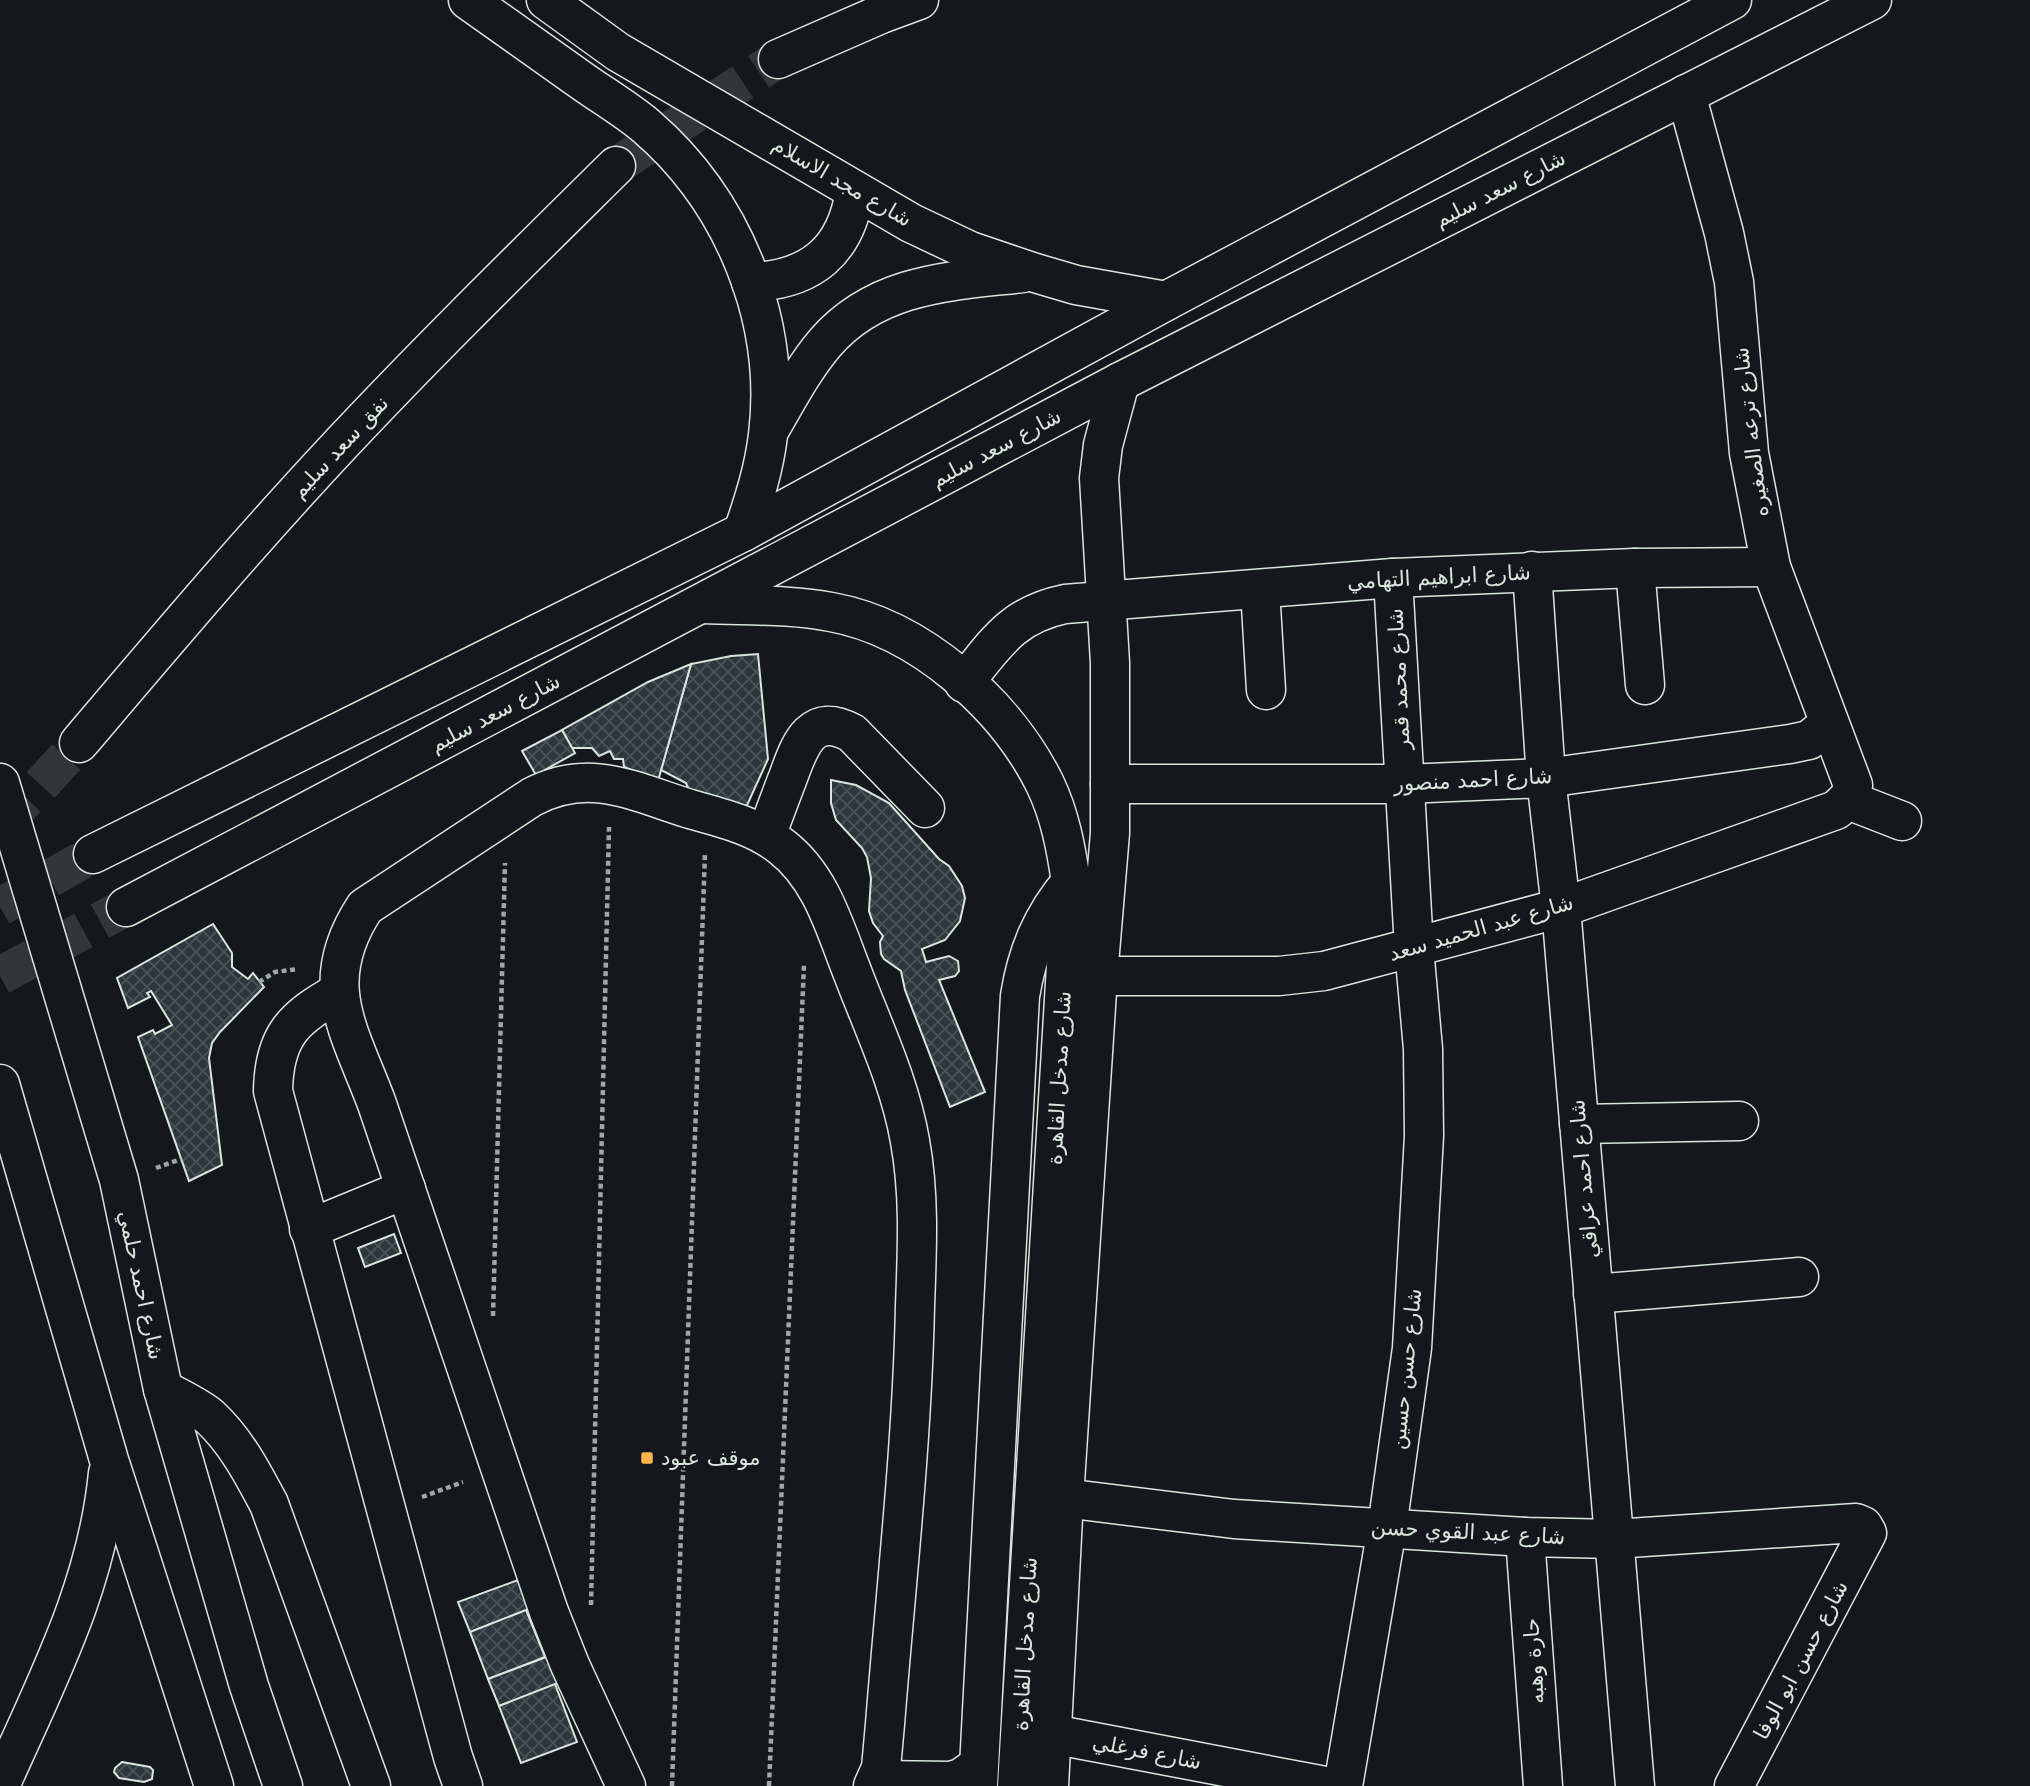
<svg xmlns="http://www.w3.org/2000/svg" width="2030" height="1786" font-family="'DejaVu Sans','Noto Sans Arabic',sans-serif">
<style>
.building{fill:url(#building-cross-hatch);stroke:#d8e6dc;stroke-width:2}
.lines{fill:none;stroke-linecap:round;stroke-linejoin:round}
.minor-tunnel{stroke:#313739;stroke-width:38;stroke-dasharray:38 19;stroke-linecap:butt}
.major-tunnel{stroke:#313739;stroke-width:38;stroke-dasharray:38 19;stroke-linecap:butt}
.minor-casing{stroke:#d8e6dc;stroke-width:41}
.major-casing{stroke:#d8e6dc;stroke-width:41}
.highway-casing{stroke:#d8e6dc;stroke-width:41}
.path{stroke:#9da8a2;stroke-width:4.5;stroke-dasharray:5 3.5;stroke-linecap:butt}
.minor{stroke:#14181c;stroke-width:38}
.major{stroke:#14181c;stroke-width:38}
.highway{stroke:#14181c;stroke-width:38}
.poi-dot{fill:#ffb74d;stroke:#14181c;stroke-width:2.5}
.labels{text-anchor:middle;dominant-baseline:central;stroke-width:5;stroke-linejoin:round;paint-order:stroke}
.street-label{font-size:21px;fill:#d8e6dc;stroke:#14181c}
.poi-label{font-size:21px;fill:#d8e6dc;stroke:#14181c;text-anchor:start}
</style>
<defs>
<pattern id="building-cross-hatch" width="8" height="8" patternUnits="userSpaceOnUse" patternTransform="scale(1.75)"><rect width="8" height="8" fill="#2c363c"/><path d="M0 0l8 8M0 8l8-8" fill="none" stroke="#4a5358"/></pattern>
</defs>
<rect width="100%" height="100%" fill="#14181c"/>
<!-- building -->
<g class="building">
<polygon points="758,654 768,759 744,812 689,790 686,783 661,770 691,664 731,656"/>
<polygon points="691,664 658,781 624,767 623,759 614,759 610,751 599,756 592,748 572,748 562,730 648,682"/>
<polygon points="562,730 575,753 536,775 522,751"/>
<polygon points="831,780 856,785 889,803 939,859 949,866 962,886 965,898 960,921 945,940 922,949 926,962 949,956 958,961 959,971 955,976 939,980 985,1092 950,1107 905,990 901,971 884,959 881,954 880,942 883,936 873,923 869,911 871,878 867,857 862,848 836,820 831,803"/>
<polygon points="213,924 232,953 232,967 248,979 253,973 264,987 220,1032 212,1043 209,1058 222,1165 189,1181 138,1037 153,1030 155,1034 172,1025 151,991 147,993 150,997 128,1008 117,978"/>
<polygon points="394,1234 401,1253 365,1267 358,1248"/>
<polygon points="521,1579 532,1608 470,1632 458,1602"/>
<polygon points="526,1610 545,1657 488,1679 470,1632"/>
<polygon points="549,1656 559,1683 499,1706 488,1679"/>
<polygon points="555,1684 577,1742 521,1763 499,1706"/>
<polygon points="122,1762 150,1767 153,1770 152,1779 144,1782 119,1778 114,1772 115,1768"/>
</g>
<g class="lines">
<!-- minor-tunnel -->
<g class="minor-tunnel">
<polyline points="616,166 778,59"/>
<polyline points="0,825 38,788 79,743"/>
</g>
<!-- major-tunnel -->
<g class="major-tunnel">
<polyline points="0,907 93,854"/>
<polyline points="0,976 126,907"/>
</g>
<!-- minor casing -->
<g class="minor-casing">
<g id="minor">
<path d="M468 0C507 28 546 55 585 83 605 97 627 110 646 126 733 201 782 319 768 435 764 469 754 500 743 532"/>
<polyline points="546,0 618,52 911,223 970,251 1032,272 1076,285 1166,301"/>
<polyline points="778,59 881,14 919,0"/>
<path d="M751 282C811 280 846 251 855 191"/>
<path d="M770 429C787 400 803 369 825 343 877 283 951 281 1023 273"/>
<polyline points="1635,568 1645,685"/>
<polyline points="1532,571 1546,778 1561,908 1635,1786"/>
<polyline points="1260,589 1266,690"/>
<path d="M703 604C746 606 790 604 831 612 920 628 1006 705 1045 784 1060 815 1066 848 1071 882L1017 1786"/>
<path d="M964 683C996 643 1012 615 1065 604L1393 578 1635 568 1771 567"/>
<path d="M79 743C165 642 250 541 341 444 430 349 523 258 616 166"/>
<polyline points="1110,784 1405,784 1546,778 1790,744 1809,740 1829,724"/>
<polyline points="1848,800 1902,821"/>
<path d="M766 836C773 817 780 798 787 780 799 748 809 710 852 733L925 808"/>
<path d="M1098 976H1279L1324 971 1561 908 1836 810C1845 802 1852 797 1853 785L1771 567 1749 453 1734 282 1724 233 1686 94"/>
<path d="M339 992C293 1018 274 1036 273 1091L453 1757 463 1786"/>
<polyline points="1579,1124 1739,1121"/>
<polyline points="309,1229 406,1189"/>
<polyline points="1593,1294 1799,1277"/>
<polyline points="1064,1498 1234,1519 1525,1537 1614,1539 1856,1523 1863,1526 1867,1533 1734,1786"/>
<polyline points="1525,1537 1543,1786"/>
<polyline points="1052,1734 1325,1786"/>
<polyline points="877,1780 951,1781 961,1778 978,1766"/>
<path d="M626 1786 570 1665 549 1612 377 1104C349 1029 315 983 365 907L532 797C590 767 632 791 690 809 722 818 756 826 782 847 822 878 835 929 853 974 874 1029 900 1083 910 1141 920 1196 917 1251 915 1306 912 1446 896 1585 885 1724L881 1768 873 1786"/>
<path d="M978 1786 1020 996C1027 952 1042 916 1071 882"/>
<polyline points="1049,1786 1064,1498 1098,976 1110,833 1110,663 1099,478 1103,445 1120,382"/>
<polyline points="1343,1786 1387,1528 1412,1348 1424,1136 1423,1049 1414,948 1393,578"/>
</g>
</g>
<!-- major casing -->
<g class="major-casing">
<g id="major">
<polyline points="0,783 119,1180 163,1389 249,1686 283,1786"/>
<polyline points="93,854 743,532 1166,301 1732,0"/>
<polyline points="126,907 1120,382 1872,0"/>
<polyline points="0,1084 109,1460 214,1786"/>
<path d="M0 1786C46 1682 97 1587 108 1473"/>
</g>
</g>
<!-- highway casing -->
<g class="highway-casing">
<path id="highway" d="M163 1389C178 1398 197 1406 210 1417 236 1441 253 1474 269 1504L371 1786"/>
</g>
<!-- path -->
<g class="path">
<polyline points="259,982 275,972 298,969"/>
<polyline points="156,1168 181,1159"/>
<polyline points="493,1316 505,863"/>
<polyline points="422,1497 463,1482"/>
<polyline points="591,1605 609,827"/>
<polyline points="672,1786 705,853"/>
<polyline points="769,1786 804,965"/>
</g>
<!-- minor -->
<use href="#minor" class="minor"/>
<!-- major -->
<use href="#major" class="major"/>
<!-- highway -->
<use href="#highway" class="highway"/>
</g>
<!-- markers -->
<rect class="poi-dot" x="640" y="1451" width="14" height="14" rx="3.5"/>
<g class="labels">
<!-- street labels -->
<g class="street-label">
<text transform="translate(842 182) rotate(30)">شارع مجد الاسلام</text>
<text transform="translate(1500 189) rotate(-27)">شارع سعد سليم</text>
<text transform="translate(1751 432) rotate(-97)">شارع ترعه الصغيره</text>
<text transform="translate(340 447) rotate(-47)">نفق سعد سليم</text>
<text transform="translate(996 448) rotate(-28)">شارع سعد سليم</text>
<text transform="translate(1439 577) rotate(-3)">شارع ابراهيم التهامي</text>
<text transform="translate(1399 679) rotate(-93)">شارع محمد قمر</text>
<text transform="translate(495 713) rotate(-28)">شارع سعد سليم</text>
<text transform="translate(1473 780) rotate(-3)">شارع احمد منصور</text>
<text transform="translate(1481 928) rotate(-16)">شارع عبد الحميد سعد</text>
<text transform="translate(1059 1078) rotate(-87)">شارع مدخل القاهرة</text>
<text transform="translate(1584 1179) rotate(-95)">شارع احمد عراقي</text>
<text transform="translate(141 1285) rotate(78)">شارع احمد حلمي</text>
<text transform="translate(1406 1369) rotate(-84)">شارع حسن حسين</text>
<text transform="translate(1468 1532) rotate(3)">شارع عبد القوي حسن</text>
<text transform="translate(1025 1644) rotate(-87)">شارع مدخل القاهرة</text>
<text transform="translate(1801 1660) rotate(-62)">شارع حسن ابو الوفا</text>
<text transform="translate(1534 1661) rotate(-94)">حارة وهبه</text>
<text transform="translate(1147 1752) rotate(11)">شارع فرغلي</text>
</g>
<!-- poi labels -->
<g class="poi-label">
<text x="661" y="1458">موقف عبود</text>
</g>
</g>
</svg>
